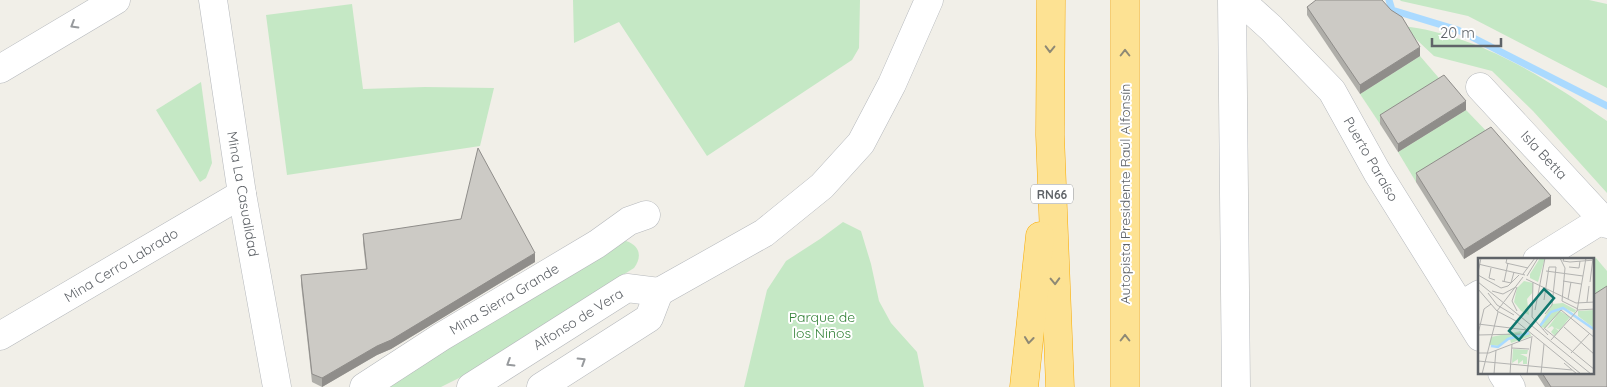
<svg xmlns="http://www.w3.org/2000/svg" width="1607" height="387" font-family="Quicksand,sans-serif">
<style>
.green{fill:#c5e8c5}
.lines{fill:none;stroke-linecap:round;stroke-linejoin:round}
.stream{stroke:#aadaff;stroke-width:7}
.minor-casing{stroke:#b5b8bc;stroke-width:29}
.tertiary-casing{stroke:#b5b8bc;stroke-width:29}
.motorway-casing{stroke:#f9ab00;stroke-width:29}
.minor{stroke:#fff;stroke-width:28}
.tertiary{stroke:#fff;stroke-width:28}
.motorway{stroke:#fde293;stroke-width:28}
.wall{fill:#afaea9}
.shaded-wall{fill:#8f8d8a}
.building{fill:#cccac5;stroke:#8f8d8a}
.oneway{stroke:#979a9d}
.oneway2{stroke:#8e8975}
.labels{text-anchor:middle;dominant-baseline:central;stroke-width:4;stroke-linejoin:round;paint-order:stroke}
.shield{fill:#fff;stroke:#8f9295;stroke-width:1}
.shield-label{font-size:12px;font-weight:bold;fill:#5f6368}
.street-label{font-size:14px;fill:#5f6368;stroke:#fff}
.park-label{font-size:14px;fill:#348238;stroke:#fff}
.inset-river{fill:none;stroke:#aadaff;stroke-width:2.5}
.inset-road{fill:none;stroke:#b3b3b1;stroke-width:1}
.view{fill:#0f766e;fill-opacity:0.15;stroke:#0f766e;stroke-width:2.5}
.inset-edge{fill:none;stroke:#5f6368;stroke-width:2.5}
</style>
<rect width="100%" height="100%" fill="#f1efe8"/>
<!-- green -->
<g class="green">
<polygon points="573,0 860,0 859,48 852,60 707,156 619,22 574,43"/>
<polygon points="1400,0 1589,0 1607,4 1607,88 1468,16 1401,1"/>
<polygon points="352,4 363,89 425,87 494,88 480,146 287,175 266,15"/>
<path d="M1402 26C1477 34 1546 78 1607 121V193L1533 111 1492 71 1434 56Z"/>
<polygon points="1420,56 1444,84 1380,124 1360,94"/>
<polygon points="201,82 212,163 206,178 200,182 156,110"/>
<polygon points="1466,110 1491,136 1416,182 1398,152"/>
<polygon points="843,222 861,231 871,264 879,301 891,323 917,352 924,387 744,387 767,290 786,261 820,239"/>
<path d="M626 241C639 245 643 256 634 268L461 377 441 387H386L619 242Z"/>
<polygon points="1596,258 1607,271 1607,295 1593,304 1593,260"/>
</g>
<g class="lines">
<!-- stream -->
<polyline class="stream" points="1389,0 1392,10 1458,30 1607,106"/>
<!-- minor casing -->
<g class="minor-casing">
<g id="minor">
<polyline points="213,0 242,194 277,387"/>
<polyline points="1240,0 1271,28 1332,91 1377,172 1480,337"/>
<polyline points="0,69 116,0"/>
<polyline points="1480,87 1607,224"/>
<polyline points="1537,260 1603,219"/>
<polyline points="1460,306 1480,294"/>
<polyline points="0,336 242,194"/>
<polyline points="1502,373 1511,387"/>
<polyline points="364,387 441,337 597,244 629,221 646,215"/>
</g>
</g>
<!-- tertiary casing -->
<g class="tertiary-casing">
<g id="tertiary">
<polyline points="1232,0 1236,387"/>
<polyline points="659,292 764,233 822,186 861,143 892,84 929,0"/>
<polyline points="471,387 627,288 659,292"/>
<polyline points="541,387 649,318 659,292"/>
</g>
</g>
<!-- motorway casing -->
<g class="motorway-casing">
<g id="motorway">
<polyline points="1051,0 1050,135 1060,387"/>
<polyline points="1125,0 1125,387"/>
<polyline points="1024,387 1040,236"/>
</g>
</g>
<!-- minor -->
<use href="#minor" class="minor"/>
<!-- tertiary -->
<use href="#tertiary" class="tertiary"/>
<!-- motorway -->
<use href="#motorway" class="motorway"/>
</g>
<!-- wall -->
<g class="wall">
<polygon points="1307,7 1420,56 1360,94 1307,15"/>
<polygon points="1466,110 1398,152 1380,124 1380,115"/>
<polygon points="1416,173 1551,205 1464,259 1416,182"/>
<polygon points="363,234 535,262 391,349 377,355 322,387 312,382 301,284 301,275 366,269 363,243"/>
<polygon points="1536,373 1593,373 1607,387 1545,387"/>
</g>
<!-- shaded-wall -->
<g class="shaded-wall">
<polygon points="1420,47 1420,56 1360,94 1360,85"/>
<polygon points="1466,101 1466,110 1398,152 1398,144"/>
<polygon points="1551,196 1551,205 1464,259 1464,250"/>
<polygon points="535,253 535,262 391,349 377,355 322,387 322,378"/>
</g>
<!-- building -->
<g class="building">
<polygon points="1316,0 1382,0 1391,10 1402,17 1420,47 1360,85 1307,7"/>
<polygon points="1444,75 1466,101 1398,144 1380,115"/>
<polygon points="1491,127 1551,196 1464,250 1416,173"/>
<polygon points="478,148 535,253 391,340 377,346 322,378 312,374 301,275 367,269 363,234 461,219"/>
<polygon points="1607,286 1607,387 1551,387 1542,373 1593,373 1593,295"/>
</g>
<!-- one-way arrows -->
<defs><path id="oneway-chevron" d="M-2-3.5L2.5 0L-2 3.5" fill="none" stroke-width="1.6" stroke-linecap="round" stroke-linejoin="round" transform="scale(1.25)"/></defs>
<g class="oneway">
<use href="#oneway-chevron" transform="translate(74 25) rotate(149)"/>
<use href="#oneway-chevron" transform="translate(582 361) rotate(-32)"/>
<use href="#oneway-chevron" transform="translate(510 363) rotate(148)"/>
</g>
<g class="oneway2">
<use href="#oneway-chevron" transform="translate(1050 49) rotate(91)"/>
<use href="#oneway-chevron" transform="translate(1125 53) rotate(-90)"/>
<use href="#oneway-chevron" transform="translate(1055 281) rotate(88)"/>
<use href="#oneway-chevron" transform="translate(1125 338) rotate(-90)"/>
<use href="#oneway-chevron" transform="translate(1029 340) rotate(96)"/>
</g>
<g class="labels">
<!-- shield labels -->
<rect class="shield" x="1031" y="184.5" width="42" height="19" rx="4"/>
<g class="shield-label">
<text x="1052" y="194">RN66</text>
</g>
<!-- street labels -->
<g class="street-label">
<text transform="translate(1544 155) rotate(47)">Isla Betta</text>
<text transform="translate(1371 159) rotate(60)">Puerto Paraíso</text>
<text transform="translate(243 194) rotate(80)">Mina La Casualidad</text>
<text transform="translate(1125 194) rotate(-90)">Autopista Presidente Raúl Alfonsín</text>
<text transform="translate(121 265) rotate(-31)">Mina Cerro Labrado</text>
<text transform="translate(504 299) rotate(-31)">Mina Sierra Grande</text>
<text transform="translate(578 319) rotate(-32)">Alfonso de Vera</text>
</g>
<!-- park labels -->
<g class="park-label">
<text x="822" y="317">Parque de<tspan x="822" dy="16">los Niños</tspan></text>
</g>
</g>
<!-- overview -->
<g transform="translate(1478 258)">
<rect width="116" height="116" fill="#f1efe8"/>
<path d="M62 0H67L60 24 52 20V16ZM46 23 55 25V34L49 41 51 57 43 53 36 44 39 30ZM85 45 98 52 97 55 86 50H81L78 52 87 51 96 56 84 51 67 70 62 69 67 65 61 68 74 46ZM116 52V70L100 58V53ZM82 53 92 59 82 72 77 70 81 73 77 78 73 74 76 70 74 68 69 71ZM43 73 45 77 52 75 53 78 33 85 32 81 41 78 30 81 21 88 11 87 13 79ZM35 91 50 92 49 96H42L49 99V106H45V102L40 106V101L34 105Z" fill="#c5e8c5"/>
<path class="inset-river" d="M62 68 73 54 85 50 117 72M13 88 20 89 30 81 51 75"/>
<path class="inset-road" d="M29 0 28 5 50 10M82 0 87 10 84 43M86 0 85 3 92 4 117 2M0 6 47 17M91 9 101 10 102 3M13 10 11 20 17 22M68 13 105 18M0 15 3 0M45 16 57 0M0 17 23 30 30 28 41 17M49 18 60 0M48 21 98 45 117 44M24 23 33 25 36 14M85 23 103 26M0 24 113 116M26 24 30 5M55 24 54 59 70 77M112 24 115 0M0 31 19 53 45 19M14 33 25 36 38 29M10 35 19 47 36 57M90 41 93 24M66 42 71 9H78L74 47 67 56M84 43 100 51M109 44 111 28M57 52 67 0M99 52 117 51M19 53 38 63 103 116M39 53 34 43 39 29M0 66 49 72M86 69 117 97M67 71 117 112M65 72 83 52 117 80M0 76 6 51 13 46M0 77 42 76M73 82 99 53 108 0M34 90 51 91M0 95H11L53 79M93 95 112 75M0 103 94 112M86 105 99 116M4 116 20 54M16 116 18 92M32 116 34 86M49 116 54 78M63 116 66 86"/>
<path class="view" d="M66 31 76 40 41 82 31 73Z"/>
<rect width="116" height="116" class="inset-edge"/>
</g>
<!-- scale -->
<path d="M1432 38v8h69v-8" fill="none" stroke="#5f6368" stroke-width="2.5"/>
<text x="1440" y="38" font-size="15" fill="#5f6368" stroke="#ffffff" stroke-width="4" paint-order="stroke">20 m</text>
</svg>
